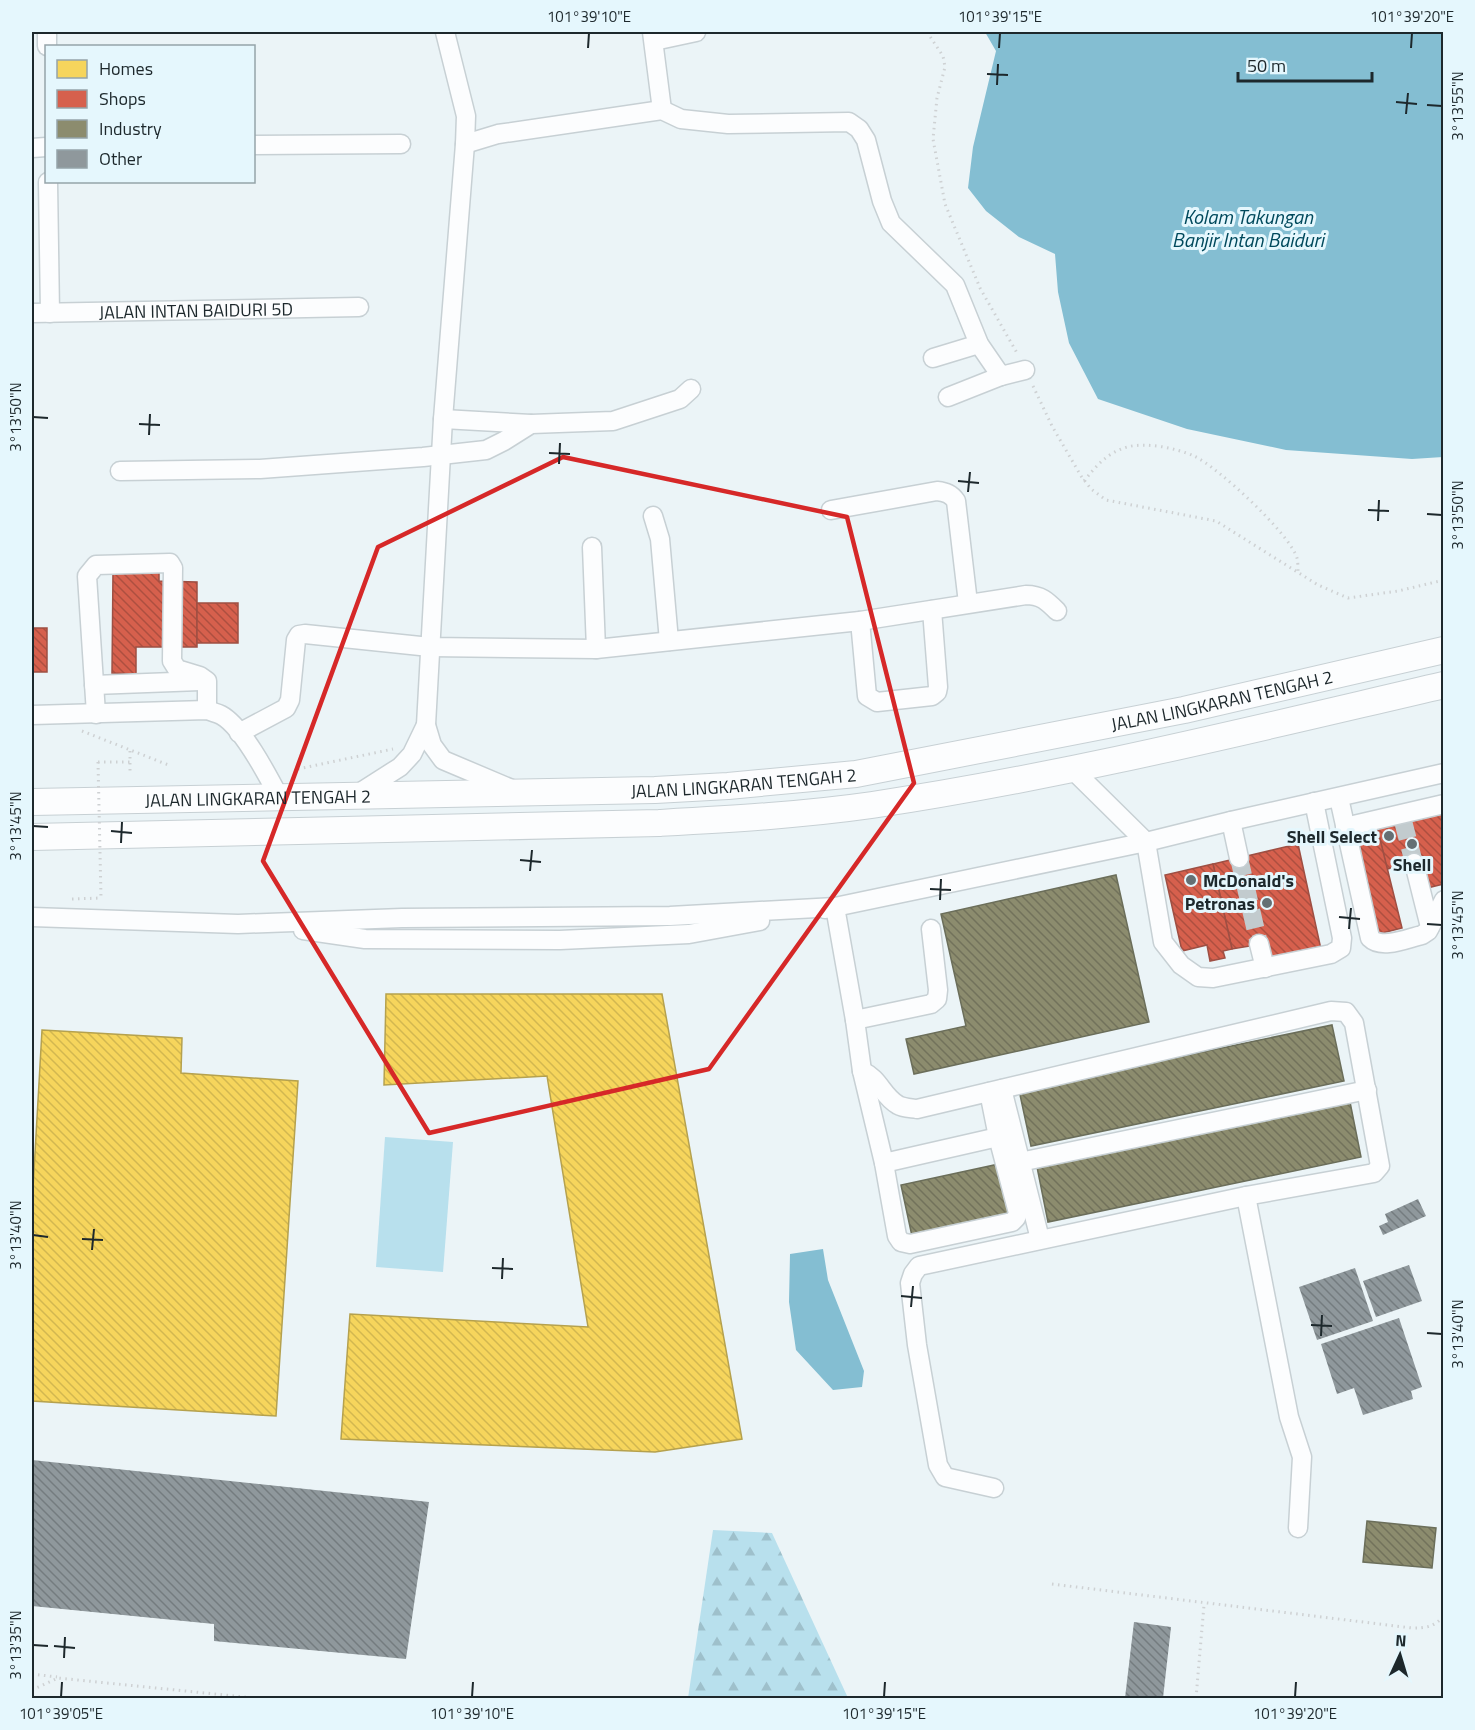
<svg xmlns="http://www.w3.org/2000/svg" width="1475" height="1730" font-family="'Titillium Web',sans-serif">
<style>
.forest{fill:url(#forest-firs)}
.pitch{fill:#b8e0ed}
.water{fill:#84bed2}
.homes{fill:url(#homes-back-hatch);stroke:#b5a14e;stroke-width:1.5}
.shops{fill:url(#shops-back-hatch);stroke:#9e4f43;stroke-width:1.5}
.industry{fill:url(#industry-back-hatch);stroke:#6b6e5a;stroke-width:1.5}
.building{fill:url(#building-back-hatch)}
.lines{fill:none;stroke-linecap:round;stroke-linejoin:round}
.minor-tunnel{stroke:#c2cbce;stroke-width:18;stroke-dasharray:18 9;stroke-linecap:butt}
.minor-casing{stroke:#c7d0d4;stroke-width:21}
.highway-casing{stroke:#c7d0d4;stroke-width:28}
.path{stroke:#ced1d3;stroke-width:3;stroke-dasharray:1.5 4.5;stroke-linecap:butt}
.minor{stroke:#fcfdfe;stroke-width:18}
.highway{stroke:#fcfdfe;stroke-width:26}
.path-bridge{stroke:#ced1d3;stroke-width:3;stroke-dasharray:1.5 4.5;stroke-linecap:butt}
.marked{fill:none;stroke:#d62828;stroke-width:4.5;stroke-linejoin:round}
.ticks{fill:none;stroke:#1d282c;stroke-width:2}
.poi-dot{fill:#656f73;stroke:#e5f7fd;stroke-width:2}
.labels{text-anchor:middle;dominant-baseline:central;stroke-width:6;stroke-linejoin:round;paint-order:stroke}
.street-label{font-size:18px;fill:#1d282c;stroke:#e5f7fd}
.poi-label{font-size:18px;font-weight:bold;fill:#1d282c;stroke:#e5f7fd;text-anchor:end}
.water-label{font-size:20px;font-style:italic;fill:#00495c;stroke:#e5f7fd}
.neatline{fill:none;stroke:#1d282c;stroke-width:2}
.ticks-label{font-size:15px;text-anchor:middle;fill:#1d282c}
</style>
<defs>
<pattern id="forest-firs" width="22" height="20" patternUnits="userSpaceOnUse" patternTransform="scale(1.5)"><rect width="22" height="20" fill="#b8e0ed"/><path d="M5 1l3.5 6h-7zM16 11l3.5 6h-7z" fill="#9ec0cb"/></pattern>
<pattern id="homes-back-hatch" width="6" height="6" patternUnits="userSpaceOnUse" patternTransform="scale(1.5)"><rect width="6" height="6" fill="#f6d55c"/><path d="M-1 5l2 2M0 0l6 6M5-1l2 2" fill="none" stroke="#d2b750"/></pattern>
<pattern id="shops-back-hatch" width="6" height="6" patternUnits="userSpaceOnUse" patternTransform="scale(1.5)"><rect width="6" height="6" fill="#d6604d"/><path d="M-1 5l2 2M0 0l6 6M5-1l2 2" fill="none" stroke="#ad4f40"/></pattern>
<pattern id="industry-back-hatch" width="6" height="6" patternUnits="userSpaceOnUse" patternTransform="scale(1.5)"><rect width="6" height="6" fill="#8c8c6e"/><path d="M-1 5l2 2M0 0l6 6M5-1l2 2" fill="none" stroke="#72725b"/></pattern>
<pattern id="building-back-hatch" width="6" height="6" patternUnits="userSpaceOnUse" patternTransform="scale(1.5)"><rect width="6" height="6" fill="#8f989c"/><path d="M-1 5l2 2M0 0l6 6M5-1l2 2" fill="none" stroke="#747c7f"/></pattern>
</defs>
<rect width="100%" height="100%" fill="#ebf4f7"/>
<!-- forest -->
<polygon class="forest" points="713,1530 772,1533 848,1698 688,1698"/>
<!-- pitch -->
<polygon class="pitch" points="385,1137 453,1142 443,1272 376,1267"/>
<!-- water -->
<g class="water">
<polygon points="985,32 1443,32 1443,457 1412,459 1286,450 1187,429 1098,399 1069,343 1058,292 1055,254 1019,237 986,211 968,188 973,147 996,51"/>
<polygon points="823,1249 828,1280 864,1371 862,1387 833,1390 796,1350 789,1302 790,1254"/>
</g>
<!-- homes -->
<g class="homes">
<polygon points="386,994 662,994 742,1439 655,1452 341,1439 350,1314 588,1327 547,1076 384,1085"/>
<polygon points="42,1030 182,1038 181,1073 298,1081 276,1416 32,1401 32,1206"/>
</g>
<!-- shops -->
<g class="shops">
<polygon points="113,571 159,572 159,581 197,582 197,647 136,647 136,674 112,673"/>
<rect x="197" y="603" width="41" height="40"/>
<rect x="32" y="628" width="15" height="44"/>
<polygon points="1444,812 1444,884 1423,889 1416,862 1387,869 1377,827"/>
<polygon points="1377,827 1402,928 1378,934 1353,833"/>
<polygon points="1298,844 1322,954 1273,964 1268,943 1232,949 1213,864"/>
<polygon points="1213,864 1232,949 1223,951 1225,958 1210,961 1207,945 1182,951 1165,875"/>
</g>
<!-- industry -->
<g class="industry">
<polygon points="1116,875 1149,1022 914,1074 906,1039 966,1026 941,914"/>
<polygon points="1332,1025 1344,1081 1031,1146 1019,1090"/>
<polygon points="1350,1102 1361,1157 1048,1222 1037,1167"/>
<polygon points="999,1164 1010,1216 912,1236 901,1185"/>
<polygon points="1367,1521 1436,1528 1432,1568 1363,1562"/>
</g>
<!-- building -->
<g class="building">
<polygon points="1418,1199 1426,1216 1383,1235 1379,1226 1388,1222 1385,1214"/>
<polygon points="1409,1265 1422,1301 1376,1317 1363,1281"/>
<polygon points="1355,1268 1373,1321 1317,1340 1299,1287"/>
<polygon points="1399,1318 1422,1387 1411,1391 1413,1399 1363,1415 1354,1388 1337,1394 1321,1344"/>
<polygon points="32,1460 429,1502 406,1659 214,1641 214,1624 32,1606"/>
<polygon points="1134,1622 1171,1627 1163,1698 1125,1698"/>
</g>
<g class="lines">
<!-- minor-tunnel -->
<g class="minor-tunnel">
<polyline points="1403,821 1414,863"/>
<polyline points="1239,858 1259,944"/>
</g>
<!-- minor casing -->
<g class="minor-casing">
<g id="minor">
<polyline points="47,32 47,46"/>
<polyline points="445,32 466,116 465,144 443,419 426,725 432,745 443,760 514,790"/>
<polyline points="652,32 662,110"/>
<polyline points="654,41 696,32"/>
<polyline points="465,144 498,134 662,110 681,119 728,124 849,122 859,129 866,140 882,201 891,223 955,285 979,344 1001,376 1025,370"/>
<polyline points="254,145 401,144"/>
<polyline points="32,148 46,147"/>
<polyline points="48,182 50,313"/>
<path id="s1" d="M32 313 359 307"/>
<polyline points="933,358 979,344"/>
<polyline points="948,397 1001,376"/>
<polyline points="443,419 531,424"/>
<polyline points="120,471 260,469 423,457 486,450 504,441 531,424 613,421 680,399 691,389"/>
<path d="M831 510 937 491C946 492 951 494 956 501L968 603"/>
<polyline points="653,516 660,539 669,641"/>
<polyline points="592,547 596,649"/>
<polyline points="860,621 867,696 877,702 932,696 937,692 938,687 932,610"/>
<polyline points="94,685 200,681"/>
<polyline points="96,714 87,576 96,565 170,563 173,568 172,661 177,669 200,676 207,681 207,710"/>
<path d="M32 715 207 710C212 712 217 713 221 715 242 726 268 776 279 797"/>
<path d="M239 733 286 708 290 700 296 640 299 635 305 634 430 647 596 649 860 621 1026 595C1041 595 1047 601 1057 611"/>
<polyline points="1073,770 1146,842 1231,821 1444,773"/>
<polyline points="356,795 400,767 412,754 426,725"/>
<path d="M1339 798 1370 938C1382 950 1408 938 1422 935L1428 931 1444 900"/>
<polyline points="1231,821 1239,858"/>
<polyline points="1345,827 1444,804"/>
<polyline points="1414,863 1430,927"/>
<polyline points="825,909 835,907 855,1020 862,1071 884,1163 897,1236 901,1242 910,1244 1012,1222 1016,1218 1018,1213 998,1137 989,1092"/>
<polyline points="32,917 238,924 402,918 670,916 835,907 1146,842 1163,942 1181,965 1198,977 1213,978 1331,954 1341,948 1342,938 1314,802"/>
<polyline points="303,930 365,939 560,940 689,934 760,921"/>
<polyline points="1259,944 1265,968"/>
<polyline points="855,1020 931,1004 937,999 938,990 931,929"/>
<path d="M862 1071C880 1079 882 1096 898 1105 903 1108 911 1108 917 1109L1331 1011 1346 1012 1354 1023 1380 1166 1374 1173 1246 1196 1289 1417 1302 1457 1298 1528"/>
<polyline points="1002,1089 1040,1239"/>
<polyline points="1020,1162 1367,1090"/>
<polyline points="884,1163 998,1137"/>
<polyline points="994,1488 945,1477 938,1465 917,1345 910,1283 913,1274 919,1266 1246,1196"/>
</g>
</g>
<!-- highway casing -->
<g class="highway-casing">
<g id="highway">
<path id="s2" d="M32 802 655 790 728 786 856 774 1184 710 1444 650"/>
<path d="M32 837 659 823C730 819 802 815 872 805 1065 776 1254 729 1444 685"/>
</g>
</g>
<!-- path -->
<g class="path">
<polyline points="927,32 943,56 945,67 937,98 933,139 945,204 980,288 1017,353"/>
<polyline points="1033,386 1052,426 1081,476 1091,489 1106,500 1216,521 1318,585 1348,598 1398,591 1444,580"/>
<path d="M1084 481C1097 465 1107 453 1127 447 1146 442 1176 448 1194 456 1218 467 1290 534 1297 558 1298 562 1298 568 1298 572"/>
<polyline points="82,731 171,766"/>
<polyline points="130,751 130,772"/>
<polyline points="98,762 130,762"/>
<polyline points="298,769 393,749"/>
<polyline points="72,899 101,898"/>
<path d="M1052 1584 1412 1628C1426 1628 1435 1627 1444 1615"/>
<polyline points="32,1674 57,1677"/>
<polyline points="32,1690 58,1678 254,1698"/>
<polyline points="1196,1698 1204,1605"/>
</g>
<!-- minor -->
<use href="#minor" class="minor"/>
<!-- highway -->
<use href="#highway" class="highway"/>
<!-- path-bridge -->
<polyline class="path-bridge" points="98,762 101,898"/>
</g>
<!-- marked area -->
<path class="marked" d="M563 457 847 517 914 783 709 1069 429 1133 263 861 378 547Z"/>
<!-- ticks -->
<path class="ticks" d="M588 48 589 33M999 48 1000 33M1411 48 1412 33M987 74 1008 75M997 85 998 64M1396 102 1417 104M1427 105 1442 106M1406 114 1408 93M33 417 48 418M139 424 160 425M149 435 150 414M549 453 570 454M559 464 560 443M958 481 979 483M968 492 970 472M1368 510 1389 511M1427 514 1442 515M1378 521 1379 500M33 826 48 827M111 831 132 833M121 843 122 822M520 860 541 862M530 871 532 850M930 889 951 890M940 900 941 879M1339 917 1360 919M1427 924 1442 925M1349 929 1351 908M33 1235 48 1237M82 1239 103 1240M92 1250 94 1229M492 1268 513 1269M502 1279 503 1258M901 1296 922 1298M911 1307 913 1286M1311 1325 1332 1326M1427 1333 1442 1334M1321 1336 1322 1315M33 1645 48 1646M54 1646 75 1648M64 1658 65 1637M61 1697 62 1682M472 1697 473 1682M884 1697 885 1682M1295 1697 1296 1682"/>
<!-- markers -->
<g class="poi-dot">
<circle cx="1389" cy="836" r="6"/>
<circle cx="1412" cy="844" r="6"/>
<circle cx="1191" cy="880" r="6"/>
<circle cx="1267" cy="903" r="6"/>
</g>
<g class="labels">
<!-- street labels -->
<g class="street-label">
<text stroke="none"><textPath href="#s1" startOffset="164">JALAN INTAN BAIDURI 5D</textPath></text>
<text stroke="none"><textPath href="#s2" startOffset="1198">JALAN LINGKARAN TENGAH 2</textPath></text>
<text stroke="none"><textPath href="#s2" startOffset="712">JALAN LINGKARAN TENGAH 2</textPath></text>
<text stroke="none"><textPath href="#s2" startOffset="226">JALAN LINGKARAN TENGAH 2</textPath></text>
</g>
<!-- poi labels -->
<g class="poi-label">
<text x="1377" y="836">Shell Select</text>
<text x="1412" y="864" text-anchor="middle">Shell</text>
<text x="1203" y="880" text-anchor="start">McDonald's</text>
<text x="1255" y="903">Petronas</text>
</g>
<!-- water labels -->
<g class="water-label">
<text x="1248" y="216">Kolam Takungan<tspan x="1248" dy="23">Banjir Intan Baiduri</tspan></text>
</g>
</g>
<!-- border -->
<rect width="1475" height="1730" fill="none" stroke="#e5f7fd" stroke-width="66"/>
<!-- legend -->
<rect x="45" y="45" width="210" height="138" fill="#e5f7fd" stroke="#95a4a9" stroke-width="1.5"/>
<rect x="57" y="60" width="30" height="18" fill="#f6d55c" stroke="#95a4a9" stroke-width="1.5"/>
<text x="99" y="75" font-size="18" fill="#1d282c">Homes</text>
<rect x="57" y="90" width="30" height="18" fill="#d6604d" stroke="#95a4a9" stroke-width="1.5"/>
<text x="99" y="105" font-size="18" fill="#1d282c">Shops</text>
<rect x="57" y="120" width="30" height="18" fill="#8c8c6e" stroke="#95a4a9" stroke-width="1.5"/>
<text x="99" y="135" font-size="18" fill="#1d282c">Industry</text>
<rect x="57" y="150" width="30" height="18" fill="#8f989c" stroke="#95a4a9" stroke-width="1.5"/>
<text x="99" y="165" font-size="18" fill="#1d282c">Other</text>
<!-- north arrow -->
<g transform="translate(1400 1655) rotate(4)" stroke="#e5f7fd" stroke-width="4.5" paint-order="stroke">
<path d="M0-4.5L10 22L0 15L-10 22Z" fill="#1d282c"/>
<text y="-9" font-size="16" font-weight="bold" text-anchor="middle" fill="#1d282c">N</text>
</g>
<!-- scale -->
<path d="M1238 72v9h134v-9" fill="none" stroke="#1d282c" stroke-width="3"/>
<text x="1247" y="72" font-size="18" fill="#1d282c" stroke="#e5f7fd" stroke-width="4.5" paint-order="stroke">50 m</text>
<rect x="33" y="33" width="1409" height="1664" class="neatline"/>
<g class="ticks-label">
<text x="589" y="22">101°39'10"E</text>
<text x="1000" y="22">101°39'15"E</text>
<text x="1412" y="22">101°39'20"E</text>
<text transform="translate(1458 106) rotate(-90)" y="5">3°13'55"N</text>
<text transform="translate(16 417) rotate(-90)" y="5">3°13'50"N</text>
<text transform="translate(1458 515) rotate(-90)" y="5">3°13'50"N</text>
<text transform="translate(16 826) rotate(-90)" y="5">3°13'45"N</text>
<text transform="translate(1458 925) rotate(-90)" y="5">3°13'45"N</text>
<text transform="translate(16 1235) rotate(-90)" y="5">3°13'40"N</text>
<text transform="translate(1458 1334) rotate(-90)" y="5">3°13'40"N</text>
<text transform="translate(16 1645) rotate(-90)" y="5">3°13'35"N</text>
<text x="61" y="1719">101°39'05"E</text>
<text x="472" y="1719">101°39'10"E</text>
<text x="884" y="1719">101°39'15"E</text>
<text x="1295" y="1719">101°39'20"E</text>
</g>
</svg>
